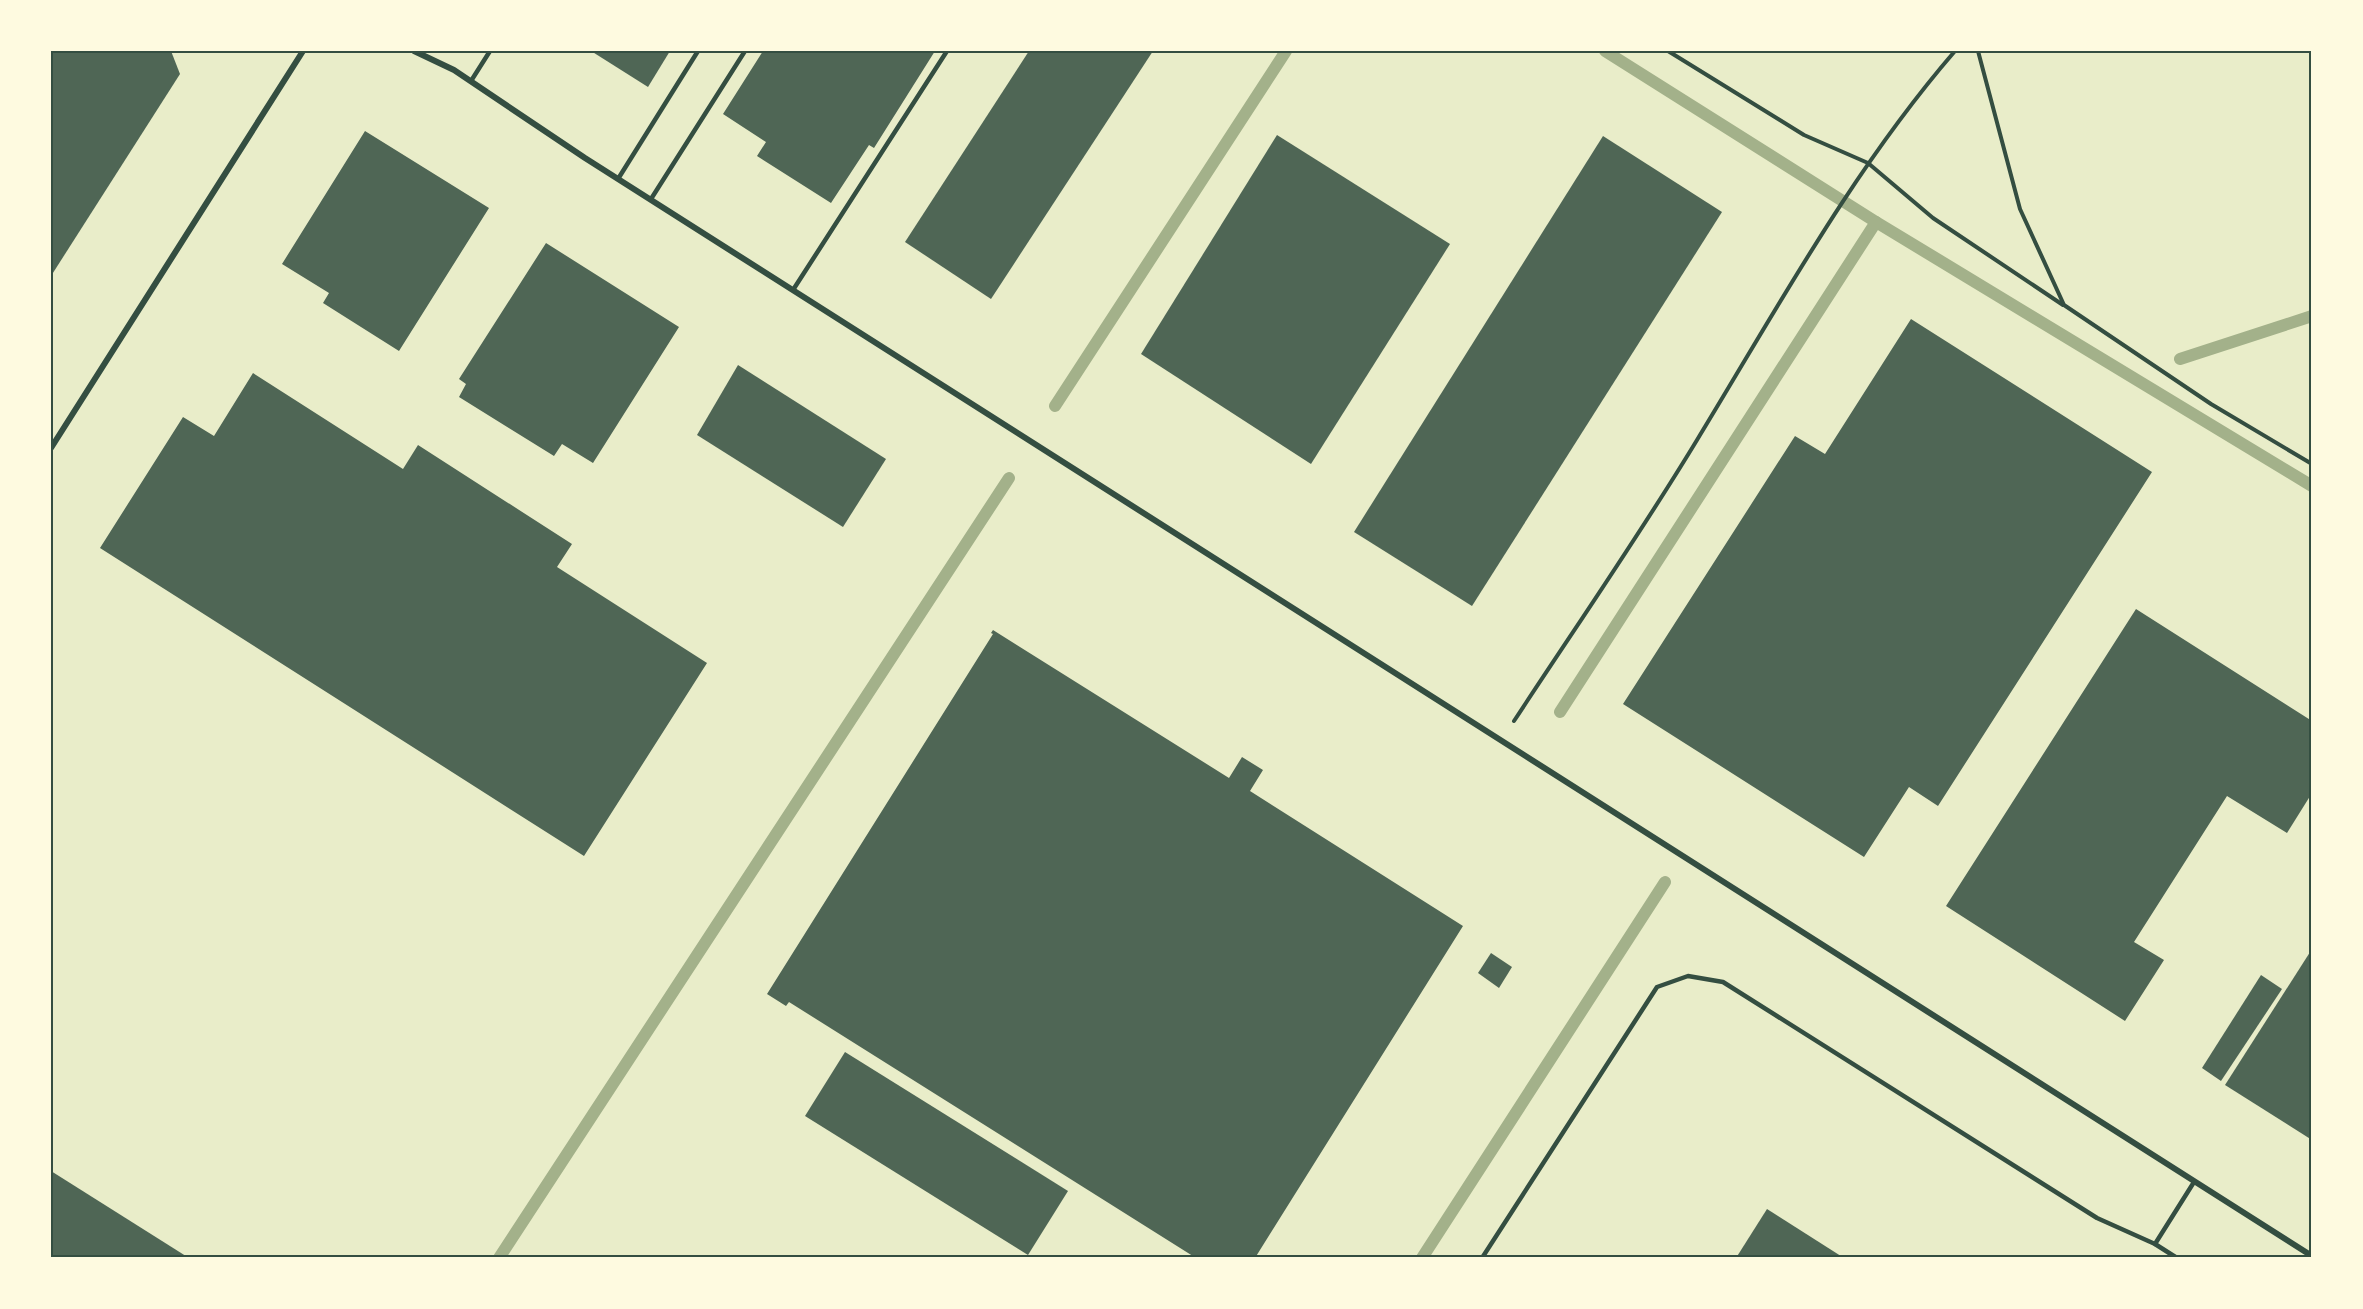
<svg xmlns="http://www.w3.org/2000/svg" width="2363" height="1309" font-family="Rubik,sans-serif">
<style>
.lines{fill:none;stroke-linecap:round;stroke-linejoin:round}
.stream{stroke:#a3b18a;stroke-width:12}
.building{fill:#4f6655}
.path{stroke:#344e41;stroke-width:4}
.service{stroke:#344e41;stroke-width:4.5}
.minor{stroke:#344e41;stroke-width:6}
.neatline{fill:none;stroke:#344e41;stroke-width:2}
</style>
<rect width="100%" height="100%" fill="#e9edc9"/>
<g class="lines">
<!-- stream -->
<g class="stream">
<polyline points="1605,51 1876,222 2312,486"/>
<polyline points="2180,359 2312,316"/>
<polyline points="1055,406 1286,51"/>
<polyline points="1560,712 1876,222"/>
<polyline points="499,1258 1009,478"/>
<polyline points="1422,1258 1665,882"/>
</g>
</g>
<!-- building -->
<g class="building">
<polygon points="51,51 171,51 180,74 51,276"/>
<polygon points="591,51 670,51 648,87"/>
<polygon points="763,51 935,51 874,148 869,145 831,203 757,156 766,142 723,114"/>
<polygon points="1029,51 1153,51 991,299 905,242"/>
<polygon points="365,131 489,208 399,351 323,303 329,293 282,264"/>
<polygon points="1277,135 1450,244 1311,464 1141,354"/>
<polygon points="1603,136 1722,212 1472,606 1354,532"/>
<polygon points="546,243 679,327 593,463 562,444 554,456 459,397 466,384 459,379"/>
<polygon points="1911,319 2152,472 1938,806 1909,787 1864,857 1623,704 1795,436 1825,454"/>
<polygon points="738,365 886,459 843,527 697,435"/>
<polygon points="253,373 403,469 418,445 572,544 557,567 707,663 584,856 100,548 183,417 214,436"/>
<polygon points="2136,609 2312,721 2312,793 2287,833 2227,796 2134,942 2164,960 2125,1021 1946,906"/>
<polygon points="993,630 1229,778 1242,757 1263,770 1250,791 1463,926 1255,1258 1196,1258 789,1002 786,1006 767,994 993,634 991,633"/>
<polygon points="2312,949 2312,1140 2225,1085"/>
<polygon points="1491,953 1512,967 1499,988 1478,973"/>
<polygon points="2261,975 2282,989 2221,1081 2202,1068"/>
<polygon points="845,1052 1068,1191 1028,1255 805,1116"/>
<polygon points="51,1171 189,1258 51,1258"/>
<polygon points="1767,1209 1844,1258 1736,1258"/>
</g>
<g class="lines">
<!-- path -->
<g class="path">
<polyline points="1668,51 1804,135 1868,163 1933,218 2063,305"/>
<polyline points="1978,51 2020,209 2064,305 2211,404 2312,464"/>
<path d="M1514 721C1575 628 1639 536 1697 440 1778 307 1853 169 1955 51"/>
</g>
<!-- service -->
<g class="service">
<polyline points="471,81 490,51"/>
<polyline points="618,179 698,51"/>
<polyline points="651,199 745,51"/>
<polyline points="793,290 947,51"/>
<polyline points="1482,1258 1657,987 1688,976 1723,982 2097,1218 2155,1244"/>
<polyline points="2177,1258 2155,1244 2194,1182"/>
</g>
<!-- minor -->
<g class="minor">
<polyline points="414,51 454,70 585,158 2312,1256"/>
<polyline points="51,448 303,51"/>
</g>
</g>
<!-- border -->
<rect width="2363" height="1309" fill="none" stroke="#fefae0" stroke-width="105"/>
<rect x="52" y="52" width="2258" height="1204" class="neatline"/>
</svg>
